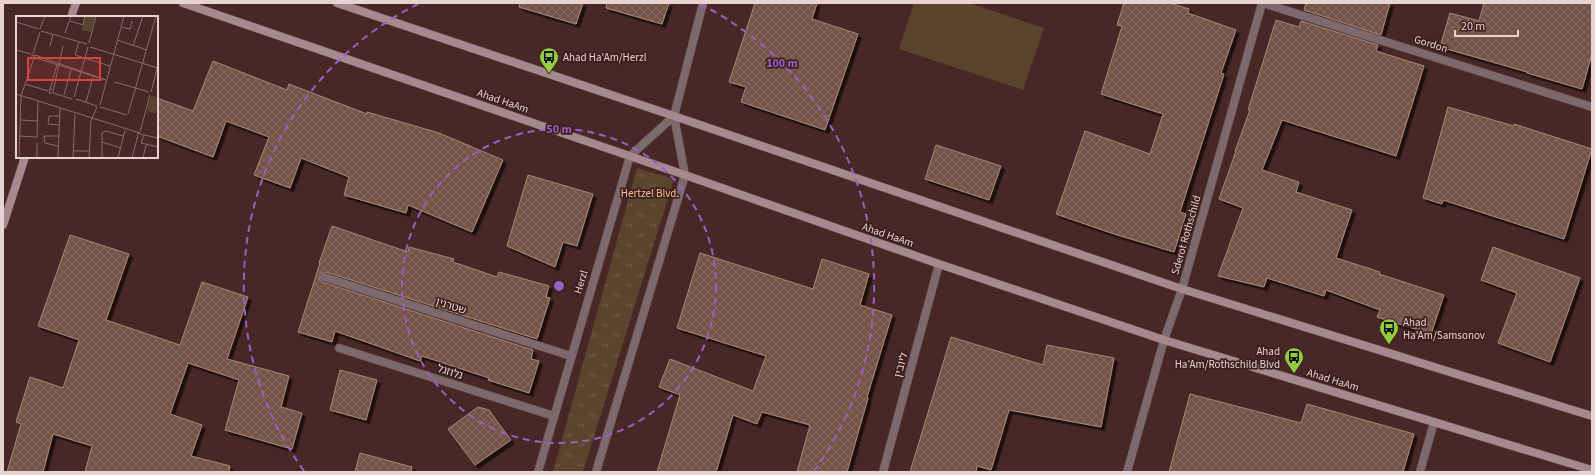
<svg xmlns="http://www.w3.org/2000/svg" width="1595" height="475" font-family="'Source Sans 3','Noto Sans Hebrew',sans-serif">
<style>
.park{fill:url(#park-tufts)}
.pitch{fill:#5a442d}
.building{fill:url(#building-cross-hatch);stroke:#aa8778;filter:url(#shadow)}
.lines{fill:none;stroke-linecap:round;stroke-linejoin:round}
.street-casing{stroke:#644745;stroke-width:9}
.secondary-casing{stroke:#644745;stroke-width:9}
.street{stroke:#7c696e;stroke-width:8}
.secondary{stroke:#a6888f;stroke-width:8}
.ring{fill:none;stroke:#9c5ec4;stroke-width:2;stroke-dasharray:7 5}
.labels{text-anchor:middle;dominant-baseline:central;stroke-width:3.5;stroke-linejoin:round;paint-order:stroke}
.street-label{font-size:11px;fill:#e8d3d1;stroke:#3c1e1d}
.poi-label{font-size:11px;fill:#e8d3d1;stroke:#3c1e1d;text-anchor:start}
.park-label{font-size:11px;fill:#f9c796;stroke:#3c1e1d}
.inset-road{fill:none;stroke:#876c6a;stroke-width:1}
.view{fill:#d94241;fill-opacity:0.15;stroke:#d94241;stroke-width:2}
.inset-edge{fill:none;stroke:#e8d3d1;stroke-width:2}
.centre{fill:#9c5ec4;stroke:#3c1e1d;stroke-width:2}
.ring-label{font-size:12px;text-anchor:middle;font-weight:bold;fill:#9c5ec4;stroke:#3c1e1d;stroke-width:3.5;stroke-linejoin:round;paint-order:stroke}
</style>
<defs>
<pattern id="park-tufts" width="24" height="20" patternUnits="userSpaceOnUse"><rect width="24" height="20" fill="#5a442d"/><path d="M3 7l-1-3M5 7V3M7 7l1-3M15 17l-1-3M17 17v-4M19 17l1-3" fill="none" stroke="#725e4a"/></pattern>
<pattern id="building-cross-hatch" width="8" height="8" patternUnits="userSpaceOnUse"><rect width="8" height="8" fill="#735345"/><path d="M0 0l8 8M0 8l8-8" fill="none" stroke="#876b5f"/></pattern>
<filter id="shadow"><feDropShadow dx="3.5" dy="3.5" stdDeviation="0" flood-color="#0009"/></filter>
</defs>
<rect width="100%" height="100%" fill="#472826"/>
<!-- park -->
<polygon class="park" points="637,168 674,179 583,472 553,472"/>
<!-- pitch -->
<polygon class="pitch" points="914,3 969,3 1044,28 1023,90 899,49"/>
<!-- building -->
<g class="building">
<polygon points="520,3 583,3 576,24 519,7"/>
<polygon points="607,3 669,3 662,24 606,8"/>
<polygon points="755,3 817,3 812,19 858,34 825,130 741,102 746,87 729,82"/>
<polygon points="1124,3 1170,3 1189,9 1188,13 1236,30 1221,73 1224,74 1180,212 1186,214 1174,252 1114,234 1056,214 1085,131 1150,154 1163,114 1101,94 1122,26 1117,25"/>
<polygon points="1306,3 1390,3 1381,35 1304,10"/>
<polygon points="1484,3 1592,3 1592,54 1582,89 1527,73 1527,72 1440,47 1450,13 1479,21"/>
<polygon points="1276,20 1299,27 1301,21 1378,45 1376,51 1424,66 1396,156 1282,120 1262,170 1299,182 1296,192 1352,210 1336,258 1380,272 1379,274 1444,295 1431,334 1377,317 1380,310 1326,290 1324,296 1267,278 1264,287 1218,276 1243,208 1219,199 1236,151 1235,151 1250,110 1248,110"/>
<polygon points="213,61 287,90 289,84 367,114 367,112 439,133 503,160 472,232 408,205 406,213 344,195 349,177 301,158 290,188 254,175 269,137 226,121 213,157 157,136 157,98 193,111"/>
<polygon points="1448,107 1514,126 1514,124 1592,149 1564,239 1443,200 1442,204 1423,198"/>
<polygon points="936,145 1001,166 989,200 925,179"/>
<polygon points="528,175 593,194 577,246 563,242 555,267 507,246"/>
<polygon points="332,226 408,252 409,247 454,259 453,262 497,277 499,272 549,286 546,297 550,298 537,339 326,272 321,273 319,276 320,280 322,282 533,350 531,359 539,361 529,393 488,380 489,378 422,356 420,361 335,331 332,342 298,332 320,263 319,263"/>
<polygon points="70,235 129,254 106,320 180,345 202,282 248,297 227,359 289,376 281,407 302,413 292,449 225,430 239,380 188,363 170,414 202,425 191,456 230,466 229,472 85,472 92,446 53,434 43,472 7,472 21,424 16,422 30,377 63,388 79,340 38,326"/>
<polygon points="1493,247 1580,278 1550,362 1498,343 1517,293 1481,280"/>
<polygon points="700,253 813,289 822,259 869,274 860,305 892,315 867,397 868,398 847,472 797,472 810,425 762,412 757,424 733,415 716,472 657,472 680,395 659,387 670,359 753,391 766,356 677,328"/>
<polygon points="951,337 1043,365 1047,345 1114,358 1101,427 1009,410 991,470 977,466 976,472 910,472"/>
<polygon points="340,370 377,380 366,420 330,410"/>
<polygon points="1190,394 1301,423 1307,404 1414,434 1403,472 1169,472"/>
<polygon points="478,407 489,410 511,440 475,465 448,429"/>
<polygon points="360,453 412,467 411,472 355,472"/>
</g>
<g class="lines">
<!-- street casing -->
<g class="street-casing">
<g id="street">
<polyline points="1263,3 1592,107"/>
<polyline points="324,277 571,356"/>
<polyline points="339,348 554,416"/>
<polyline points="538,472 630,156 674,116"/>
<polyline points="596,472 685,175 674,116 703,3"/>
<polyline points="883,472 939,264"/>
<polyline points="1127,472 1164,340 1182,289 1262,3"/>
<polyline points="1420,472 1434,422"/>
</g>
</g>
<!-- secondary casing -->
<g class="secondary-casing">
<g id="secondary">
<polyline points="183,3 685,175 939,264 1164,340 1592,470"/>
<polyline points="337,3 674,116 1182,289 1592,416"/>
<polyline points="71,17 76,3"/>
<polyline points="3,225 25,157"/>
</g>
</g>
<!-- street -->
<use href="#street" class="street"/>
<!-- secondary -->
<use href="#secondary" class="secondary"/>
</g>
<!-- distance rings -->
<g class="ring">
<circle cx="559" cy="286" r="157"/>
<path d="M304 471A315 315 0 0 1 418 4M700 4A315 315 0 0 1 814 471"/>
</g>
<!-- icons -->
<defs>
<g id="bus-pin" transform="scale(1)"><path d="M0 17L-7.5 6A9.5 9.5 0 1 1 7.5 6Z" fill="#92cd3f" stroke="#3c1e1d"/><path d="M-5-6H5V4H4V6H2V4H-2V6H-4V4H-5ZM-3.5-4V0h7V-4ZM-3.5 1.2v1.5H-2V1.2ZM2 1.2v1.5H3.5V1.2Z" fill="#111"/></g>
</defs>
<g fill-rule="evenodd">
<use href="#bus-pin" x="549" y="57"/>
<use href="#bus-pin" x="1389" y="328"/>
<use href="#bus-pin" x="1294" y="357"/>
</g>
<g class="labels">
<!-- street labels -->
<g class="street-label">
<text transform="translate(1431 44) rotate(17)">Gordon</text>
<text transform="translate(503 101) rotate(19)">Ahad HaAm</text>
<text transform="translate(888 235) rotate(19)">Ahad HaAm</text>
<text transform="translate(1186 235) rotate(-74)">Sderot Rothschild</text>
<text transform="translate(581 282) rotate(-74)">Herzl</text>
<text transform="translate(451 306) rotate(18)">שטרנין</text>
<text transform="translate(901 365) rotate(-75)">ליובין</text>
<text transform="translate(450 372) rotate(18)">גלוזגל</text>
<text transform="translate(1333 380) rotate(17)">Ahad HaAm</text>
</g>
<!-- poi labels -->
<g class="poi-label">
<text x="563" y="57">Ahad Ha'Am/Herzl</text>
<text x="1403" y="322">Ahad<tspan x="1403" dy="13">Ha'Am/Samsonov</tspan></text>
<text x="1280" y="351" text-anchor="end">Ahad<tspan x="1280" dy="13">Ha'Am/Rothschild Blvd</tspan></text>
</g>
<!-- park labels -->
<g class="park-label">
<text x="650" y="193">Hertzel Blvd.</text>
</g>
</g>
<!-- overview -->
<g transform="translate(16 16)">
<rect width="142" height="142" fill="#472826"/>
<path d="M69 0H79L75 16 66 14ZM135 80 142 81 140 98 131 95Z" fill="#5a442d"/>
<path class="inset-road" d="M54 5 67 9 69 0M0 6 23 13M105 11 114 13 116 5M24 13 29 0M25 15 71 28M49 17 55 0M101 24 131 34M63 26 59 39 94 50M73 27 80 0M34 30 37 18M117 30 127 0M74 31 142 52M0 34 15 38M17 38 24 16M19 39 90 64M17 41 90 64M99 66 133 76M9 68 32 75M34 73 41 49M36 73 33 74 34 78 37 76 47 30M135 76 142 49M37 77 56 83M0 78 124 117 121 118M48 79 55 54M58 81 72 31M60 83 81 90M70 86 77 61M84 89 108 0M84 91 111 99M112 98 140 0M5 104 21 105M43 109 32 108 33 100H44M124 116 134 79M124 118 142 122M128 119 125 127 142 131M4 120 21 121 22 85M86 126 105 132M42 130 29 127 28 120H43M57 135H73M3 142 5 80 19 39 15 40M21 142V127M42 142 44 92M57 142 59 98M73 142 75 105 81 91M86 142V117L90 115 107 120M102 142 109 114M116 142 122 119M127 142 130 129"/>
<path class="view" d="M12 42H84V64H12Z"/>
<rect width="142" height="142" class="inset-edge"/>
</g>
<circle cx="559" cy="286" r="6" class="centre"/>
<g class="ring-label">
<text x="782" y="67">100 m</text>
<text x="559" y="133">50 m</text>
</g>
<!-- border -->
<rect width="1595" height="475" fill="none" stroke="#e8d3d1" stroke-width="8"/>
<!-- scale -->
<path d="M1455 30v6h63v-6" fill="none" stroke="#e8d3d1" stroke-width="2"/>
<text x="1461" y="30" font-size="12" fill="#e8d3d1" stroke="#3c1e1d" stroke-width="3" paint-order="stroke">20 m</text>
</svg>
